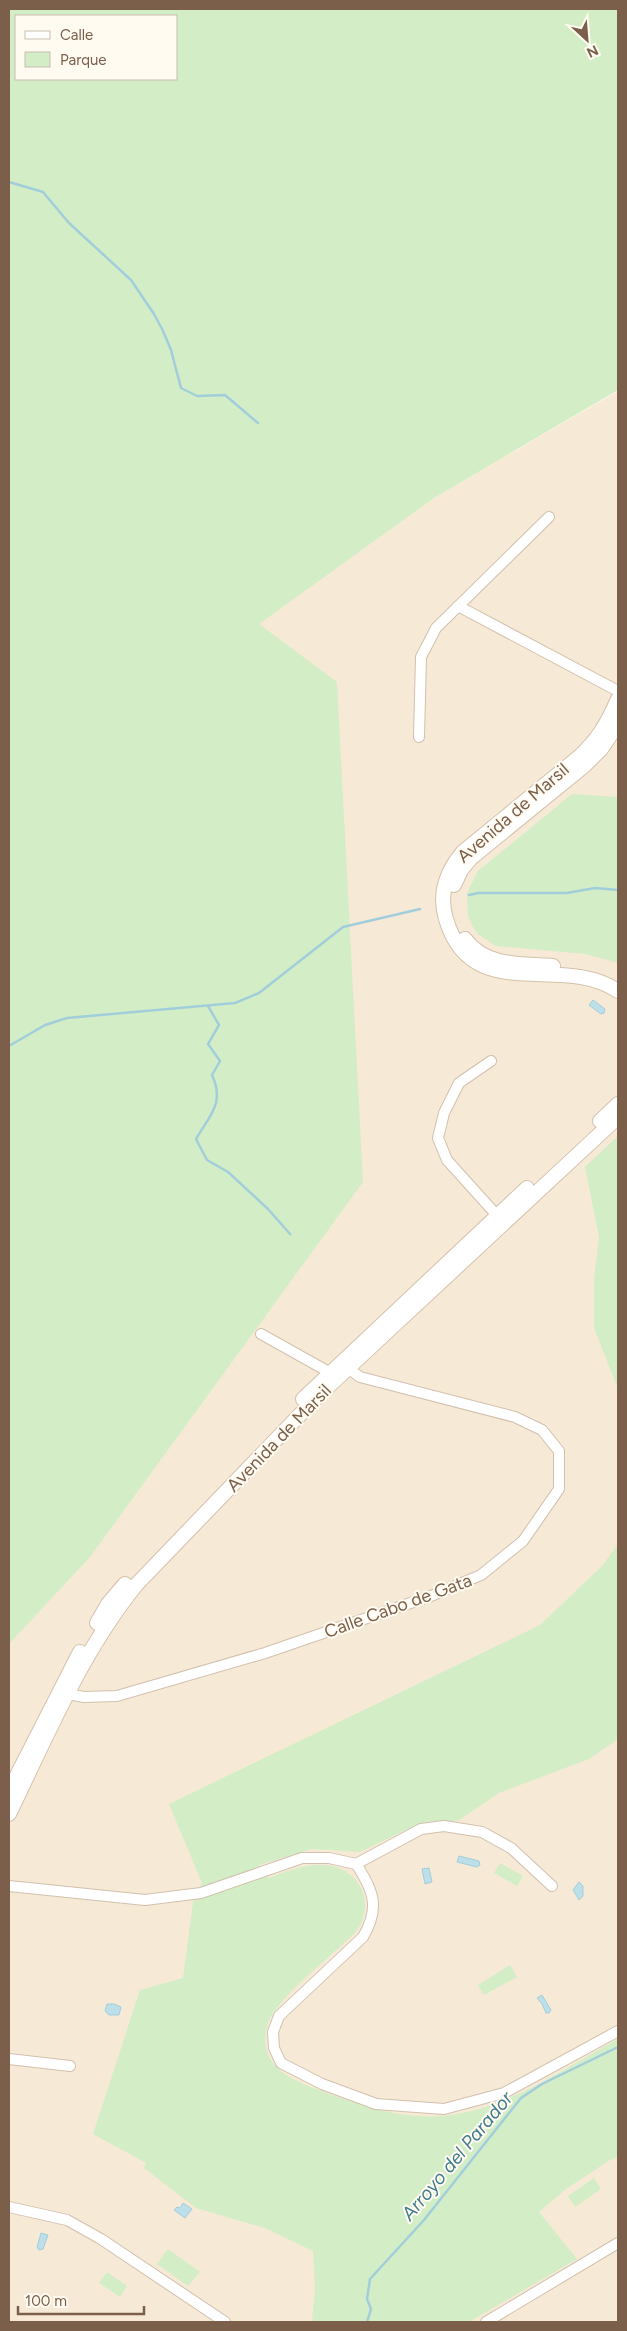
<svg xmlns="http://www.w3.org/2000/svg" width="627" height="2331" font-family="Figtree,sans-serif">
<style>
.residential{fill:#f6ead7}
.green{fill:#d3edc6;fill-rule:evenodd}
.water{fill:#bcdfe9;stroke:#a2cedb}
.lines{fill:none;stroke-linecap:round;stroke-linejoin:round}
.stream{stroke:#a2cedb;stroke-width:2.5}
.street-casing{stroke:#d2c0ae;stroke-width:12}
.secondary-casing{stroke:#d5c1ab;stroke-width:16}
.street{stroke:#fff;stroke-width:10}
.secondary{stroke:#fff;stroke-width:14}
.labels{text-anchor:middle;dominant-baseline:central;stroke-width:4;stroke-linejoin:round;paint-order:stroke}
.street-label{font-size:18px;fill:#7b5f4b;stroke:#fffbf1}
.water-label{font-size:19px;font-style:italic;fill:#427c8f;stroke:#fffbf1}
</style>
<rect width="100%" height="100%" fill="#fef7ea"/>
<!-- residential -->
<polygon class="residential" points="618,391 618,2322 9,2322 9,1643 258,624 434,498"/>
<!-- green -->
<g class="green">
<path d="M9 9H618V390L434 498 259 624 337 682 363 1182 90 1557 9 1644ZM16 16H176V79H16Z"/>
<polygon points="572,794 618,797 618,963 586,954 496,946 479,935 473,927 468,916 467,893 478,871"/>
<polygon points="618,1136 618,1389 594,1328 594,1280 599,1237 585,1167"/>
<path d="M618 1544V1739L589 1759 499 1793 458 1821H431L418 1824 360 1852 312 1849 259 1865 269 1878C285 1872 303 1864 322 1865 359 1865 379 1905 354 1934 332 1956 274 1999 267 2027 256 2072 301 2083 332 2095 375 2110 416 2123 462 2113 518 2102 568 2066 618 2039V2157L610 2160 566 2189 539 2212 577 2259 469 2322H312L315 2288 313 2251 265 2228 196 2208 144 2168 146 2163 93 2134 140 1990 183 1978 193 1902 202 1883 169 1804 540 1625 602 1566Z"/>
<polygon points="500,1863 523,1876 517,1886 494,1873"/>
<polygon points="510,1965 517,1977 484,1995 478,1985"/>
<polygon points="594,2178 601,2189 575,2207 568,2196"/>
<polygon points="168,2249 200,2272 188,2286 157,2264"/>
<polygon points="107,2272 127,2286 120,2297 99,2283"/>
</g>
<!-- water -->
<g class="water">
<polygon points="593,1000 605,1009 604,1013 601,1014 589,1005"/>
<polygon points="459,1856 479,1861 480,1865 477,1867 457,1862"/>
<polygon points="429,1868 432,1882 425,1884 422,1869"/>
<polygon points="579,1882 583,1886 583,1896 579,1900 573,1890"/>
<polygon points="542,1995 551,2010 549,2013 546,2013 542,2004 537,1998"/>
<polygon points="107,2004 114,2004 121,2007 119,2015 109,2015 105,2011"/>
<polygon points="183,2203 192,2209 185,2218 174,2210 177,2207 180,2208"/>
<polygon points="41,2233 48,2235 43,2249 39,2250 37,2247"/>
</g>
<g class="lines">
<!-- stream -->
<g class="stream">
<polyline points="9,182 43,192 69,223 131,280 154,314 163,331 171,350 181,388 197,396 225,395 258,423"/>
<polyline points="469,895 478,893 567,893 595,888 618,890"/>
<path d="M208 1006 219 1025 208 1044 220 1061 212 1075C225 1103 210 1115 196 1139L207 1160 228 1172 268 1209 290 1234"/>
<polyline points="9,1046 45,1025 67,1018 235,1003 259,993 343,927 420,909"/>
<polyline points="367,2322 371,2309 367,2299 370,2279 424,2220 521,2098 542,2084 618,2047"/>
</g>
<!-- street casing -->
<g class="street-casing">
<g id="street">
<polyline points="458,606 618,691"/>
<polyline points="419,737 421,657 436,628 549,517"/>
<polyline points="491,1061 459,1083 444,1113 438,1138 447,1160 502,1221"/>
<polyline points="261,1334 329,1372"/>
<polyline points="62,1693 84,1697 117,1696 265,1653 431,1596 481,1575 523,1541 559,1489 559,1451 542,1430 515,1417 360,1377 348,1368"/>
<polyline points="356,1864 421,1829 444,1826 482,1832 511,1848 552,1886"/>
<path d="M9 1886 145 1900 201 1893 302 1858H329L356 1864C374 1891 380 1908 363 1937L279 2016 273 2032 274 2048 281 2063 322 2084 376 2104 444 2109 504 2093 618 2031"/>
<polyline points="9,2059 70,2066"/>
<polyline points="9,2207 67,2220 101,2239 225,2322"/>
<polyline points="486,2322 618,2243"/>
</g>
</g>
<!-- secondary casing -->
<g class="secondary-casing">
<g id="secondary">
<path d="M618 699C607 724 599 738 579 757L463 852C447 871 438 893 446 919 472 1007 561 952 618 991"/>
<polyline points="454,885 461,870 471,858 585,765 601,749 618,724"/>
<path d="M465 939C485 967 522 964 553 966"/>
<polyline points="600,1121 618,1104"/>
<polyline points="303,1399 527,1188"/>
<polyline points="97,1623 108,1604 125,1584"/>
<polyline points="9,1791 80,1652"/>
<path d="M9 1814C47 1736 81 1653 136 1585L318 1396 618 1117"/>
</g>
</g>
<!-- street -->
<use href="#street" class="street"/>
<!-- secondary -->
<use href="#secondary" class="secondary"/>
</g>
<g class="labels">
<!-- street labels -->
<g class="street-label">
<text transform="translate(513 813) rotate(-41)">Avenida de Marsil</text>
<text transform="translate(279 1438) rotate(-46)">Avenida de Marsil</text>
<text transform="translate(398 1606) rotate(-20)">Calle Cabo de Gata</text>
</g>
<!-- water labels -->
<g class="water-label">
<text transform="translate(457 2156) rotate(-50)">Arroyo del Parador</text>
</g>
</g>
<!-- border -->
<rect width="627" height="2331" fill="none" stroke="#7b5f4b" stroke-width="20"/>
<!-- legend -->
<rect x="15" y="15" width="162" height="65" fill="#fffbf1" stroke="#cabdaf"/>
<rect x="25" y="31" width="25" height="8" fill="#ffffff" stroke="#cabdaf"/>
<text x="60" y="40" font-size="15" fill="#7b5f4b">Calle</text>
<rect x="25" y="52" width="25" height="15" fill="#d3edc6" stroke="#cabdaf"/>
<text x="60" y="65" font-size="15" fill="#7b5f4b">Parque</text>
<!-- north arrow -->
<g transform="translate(587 40) rotate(154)" stroke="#fffbf1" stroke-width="4" paint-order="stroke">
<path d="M0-4L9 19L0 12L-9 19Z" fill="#7b5f4b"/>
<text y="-8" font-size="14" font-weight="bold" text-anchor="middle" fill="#7b5f4b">N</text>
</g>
<!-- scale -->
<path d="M18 2306v8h126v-8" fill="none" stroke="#7b5f4b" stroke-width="2.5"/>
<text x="25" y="2306" font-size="15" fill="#7b5f4b" stroke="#fffbf1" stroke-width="4" paint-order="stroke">100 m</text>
</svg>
